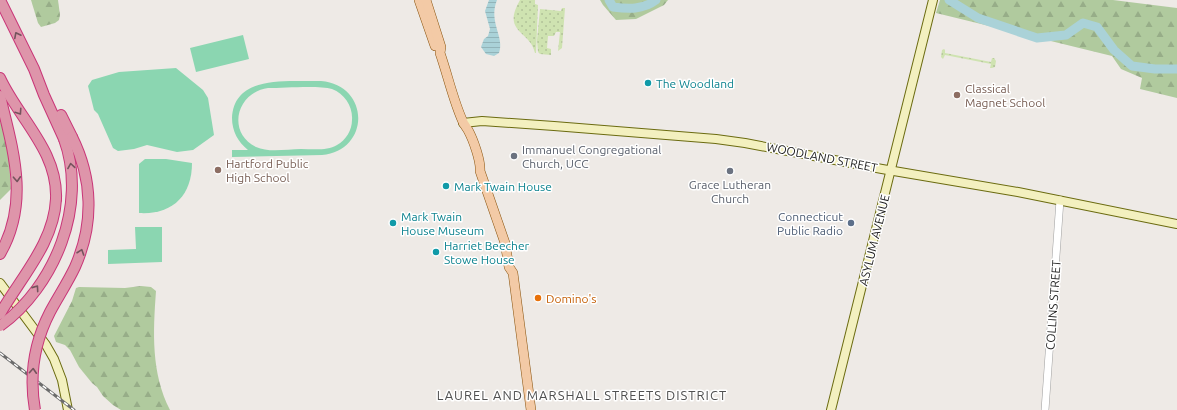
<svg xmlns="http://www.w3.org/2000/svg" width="1177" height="410" font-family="Ubuntu,sans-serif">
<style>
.grass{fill:url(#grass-dots)}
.forest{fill:url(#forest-firs)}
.pitch{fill:#8bd6b1;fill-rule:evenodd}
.water{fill:url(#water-rules)}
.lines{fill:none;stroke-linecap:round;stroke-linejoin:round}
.river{stroke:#aad2d8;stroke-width:9}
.tertiary-casing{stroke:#9f9f9f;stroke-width:8}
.secondary-casing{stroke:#6b6b10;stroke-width:10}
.primary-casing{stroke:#8a540f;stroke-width:10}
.motorway-casing{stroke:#c93678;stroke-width:12}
.tertiary{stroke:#fff;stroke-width:7}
.secondary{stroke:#f3f0bf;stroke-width:8}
.primary{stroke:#f3caa6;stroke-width:9}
.motorway{stroke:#de95aa;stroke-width:10}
.rail-casing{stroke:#6c6c6c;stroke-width:3}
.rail{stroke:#fff;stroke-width:1.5;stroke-dasharray:4.5;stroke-linecap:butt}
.motorway-bridge-casing{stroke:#c93678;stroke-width:12;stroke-linecap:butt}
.motorway-bridge{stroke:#de95aa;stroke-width:10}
.oneway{stroke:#74545d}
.culture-dot{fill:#0f9aa8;stroke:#fff;stroke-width:1.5}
.education-dot{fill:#8d6e63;stroke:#fff;stroke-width:1.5}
.worship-dot{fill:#6b7280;stroke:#fff;stroke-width:1.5}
.service-dot{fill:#5c6f8a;stroke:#fff;stroke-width:1.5}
.food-dot{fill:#e8710a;stroke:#fff;stroke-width:1.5}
.labels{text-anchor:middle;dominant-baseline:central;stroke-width:3;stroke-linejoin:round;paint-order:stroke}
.culture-label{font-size:12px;fill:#0d838f;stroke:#fff;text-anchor:start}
.education-label{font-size:12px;fill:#785e54;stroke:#fff;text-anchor:start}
.worship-label{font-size:12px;fill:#5b616d;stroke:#fff;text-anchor:start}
.street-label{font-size:12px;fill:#1e1e1e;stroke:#fff}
.service-label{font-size:12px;fill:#4e5e75;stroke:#fff;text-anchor:end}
.food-label{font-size:12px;fill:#c56008;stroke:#fff;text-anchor:start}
.neighbourhood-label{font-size:13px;letter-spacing:1px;fill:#515151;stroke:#fff}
</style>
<defs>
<pattern id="grass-dots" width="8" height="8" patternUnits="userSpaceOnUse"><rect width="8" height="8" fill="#cfe3b1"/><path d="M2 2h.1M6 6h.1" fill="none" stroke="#b1c298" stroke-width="1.8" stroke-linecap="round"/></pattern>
<pattern id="forest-firs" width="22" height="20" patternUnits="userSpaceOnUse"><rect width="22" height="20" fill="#b0ca9e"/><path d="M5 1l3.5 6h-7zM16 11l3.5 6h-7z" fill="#97ad88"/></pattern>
<pattern id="water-rules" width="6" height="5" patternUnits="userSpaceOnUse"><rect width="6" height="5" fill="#aad2d8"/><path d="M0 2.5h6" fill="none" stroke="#92b4b9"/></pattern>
</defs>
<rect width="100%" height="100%" fill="#eeeae6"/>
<!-- grass -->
<g class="grass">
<path d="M520 0H535V4L538 5 536 53H535C530 30 501 33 520 0Z"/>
<polygon points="562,8 565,8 562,48 558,51 560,32 556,32 554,36 548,36 547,48 551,49 551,55 540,54 538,52 537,40 540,9 561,11"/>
<polygon points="944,49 945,50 945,53 991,62 992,58 994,58 996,61 995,67 992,68 990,68 991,64 945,55 943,59 941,57 942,50"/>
</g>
<!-- forest -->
<g class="forest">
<polygon points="31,0 58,0 60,15 59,20 55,23 41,27 38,23"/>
<polygon points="600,0 668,0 664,5 636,19 616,20 603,5"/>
<polygon points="940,0 1113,0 1177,8 1177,98 1140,89 1142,78 1121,69 1112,56 936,13"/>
<polygon points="0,120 8,147 11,189 0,200"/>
<path d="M141 286 151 287 156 291C153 332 151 373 170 410H121L113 405 103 396 97 387 92 383 79 367 70 350 65 345 56 342 54 336 72 301 76 288 79 287 125 288Z"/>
</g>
<!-- pitch -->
<g class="pitch">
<polygon points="243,35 249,59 196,72 190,48"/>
<polygon points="176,68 203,90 208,98 214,135 193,150 177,152 147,145 134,149 118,151 113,148 98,114 94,110 88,86 92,80 119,72"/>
<path d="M321 81C370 85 371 150 322 155L232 157V150H248C238 142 232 131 232 118 234 73 291 82 321 81ZM268 88C284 88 319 85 332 89 345 94 353 107 352 120 352 130 346 140 337 145 327 151 313 149 301 149 287 149 269 153 256 147 226 132 237 92 268 88Z"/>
<path d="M145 159H166L192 163C192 196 172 215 139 213V164Z"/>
<polygon points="135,227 162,227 162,262 108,264 108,250 136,249"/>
</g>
<!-- water -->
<path class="water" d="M489 0H497C488 22 505 37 499 53L494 56 486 54 481 47 484 39 488 36 490 29 485 11Z"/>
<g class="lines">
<!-- river -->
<g class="river">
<path d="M609 0 613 7C628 9 643 10 656 0"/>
<polyline points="949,0 978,18 1037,38 1066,35 1083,23 1097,27 1114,50 1132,66 1155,69 1177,69"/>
</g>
<!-- tertiary casing -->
<g class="tertiary-casing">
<polyline id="tertiary" points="1045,410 1060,200"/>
</g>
<!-- secondary casing -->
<g class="secondary-casing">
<g id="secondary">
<polyline points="463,123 482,121 554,126 716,139 745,143 882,169 1018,192 1177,224"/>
<polyline points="0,283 46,345 54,359 62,380 68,410"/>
<polyline points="831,410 933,0"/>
</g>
</g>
<!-- primary casing -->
<g class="primary-casing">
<g id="primary">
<polyline points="419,0 435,46"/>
<path d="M426 0 441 47 440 53C448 76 453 100 463 122 464 124 466 127 468 130 473 139 481 161 480 171L505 243 509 267 513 273 531 410"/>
</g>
</g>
<!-- motorway casing -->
<g class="motorway-casing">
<g id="motorway">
<polyline points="0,0 34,69 44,95 64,139"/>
<path d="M0 78C19 119 58 151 56 199"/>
<path d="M0 96C13 150 30 202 0 254"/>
<polyline points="61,115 72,137"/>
</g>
</g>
<!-- tertiary -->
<use href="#tertiary" class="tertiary"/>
<!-- secondary -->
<use href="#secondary" class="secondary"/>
<!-- primary -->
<use href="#primary" class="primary"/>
<!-- motorway -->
<use href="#motorway" class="motorway"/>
<!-- rail casing -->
<g class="rail-casing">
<polyline id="rail" points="0,353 74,410"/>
</g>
<!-- rail -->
<use href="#rail" class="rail"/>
<!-- motorway-bridge casing -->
<g class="motorway-bridge-casing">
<g id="motorway-bridge">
<path d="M0 314C21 277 54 243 56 199"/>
<path d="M0 326C55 286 88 205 64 139"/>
<path d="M35 410C29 376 34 343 50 312 58 297 68 282 75 267 94 224 93 179 72 137"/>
</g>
</g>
<!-- motorway-bridge -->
<use href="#motorway-bridge" class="motorway-bridge"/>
</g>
<!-- one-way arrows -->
<defs><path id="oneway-chevron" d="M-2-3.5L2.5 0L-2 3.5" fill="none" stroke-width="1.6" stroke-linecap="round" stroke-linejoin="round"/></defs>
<g class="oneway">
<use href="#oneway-chevron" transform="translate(17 35) rotate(-117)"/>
<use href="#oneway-chevron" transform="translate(19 112) rotate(56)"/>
<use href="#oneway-chevron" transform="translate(71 166) rotate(-99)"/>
<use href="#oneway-chevron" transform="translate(17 179) rotate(87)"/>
<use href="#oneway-chevron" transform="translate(81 252) rotate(-71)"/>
<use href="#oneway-chevron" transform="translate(36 288) rotate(-55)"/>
<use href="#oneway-chevron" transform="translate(33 371) rotate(-86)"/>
</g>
<!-- markers -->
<g class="culture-dot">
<circle cx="648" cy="83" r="4"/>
<circle cx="446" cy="186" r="4"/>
<circle cx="393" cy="223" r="4"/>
<circle cx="436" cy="252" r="4"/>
</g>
<g class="education-dot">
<circle cx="957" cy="95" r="4"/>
<circle cx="218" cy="170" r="4"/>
</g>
<g class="worship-dot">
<circle cx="514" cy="156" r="4"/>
<circle cx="730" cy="171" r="4"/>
</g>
<circle class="service-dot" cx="851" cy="223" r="4"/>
<circle class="food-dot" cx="538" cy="298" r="4"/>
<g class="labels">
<!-- culture labels -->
<g class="culture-label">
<text x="656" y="83">The Woodland</text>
<text x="454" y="186">Mark Twain House</text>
<text x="401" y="216">Mark Twain<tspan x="401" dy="14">House Museum</tspan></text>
<text x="444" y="245">Harriet Beecher<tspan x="444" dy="14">Stowe House</tspan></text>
</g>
<!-- education labels -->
<g class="education-label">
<text x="965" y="88">Classical<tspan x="965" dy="14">Magnet School</tspan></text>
<text x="226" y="163">Hartford Public<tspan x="226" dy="14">High School</tspan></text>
</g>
<!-- worship labels -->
<g class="worship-label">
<text x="522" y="149">Immanuel Congregational<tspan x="522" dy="14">Church, UCC</tspan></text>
<text x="730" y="184" text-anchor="middle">Grace Lutheran<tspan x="730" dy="14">Church</tspan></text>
</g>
<!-- street labels -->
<g class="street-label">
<text transform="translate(822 157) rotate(11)">WOODLAND STREET</text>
<text transform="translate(874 240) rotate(-76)">ASYLUM AVENUE</text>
<text transform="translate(1053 305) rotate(-86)">COLLINS STREET</text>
</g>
<!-- service labels -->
<g class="service-label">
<text x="843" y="216">Connecticut<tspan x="843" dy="14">Public Radio</tspan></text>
</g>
<!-- food labels -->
<g class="food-label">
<text x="546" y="298">Domino's</text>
</g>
<!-- neighbourhood labels -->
<g class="neighbourhood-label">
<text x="582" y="395">LAUREL AND MARSHALL STREETS DISTRICT</text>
</g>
</g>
</svg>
